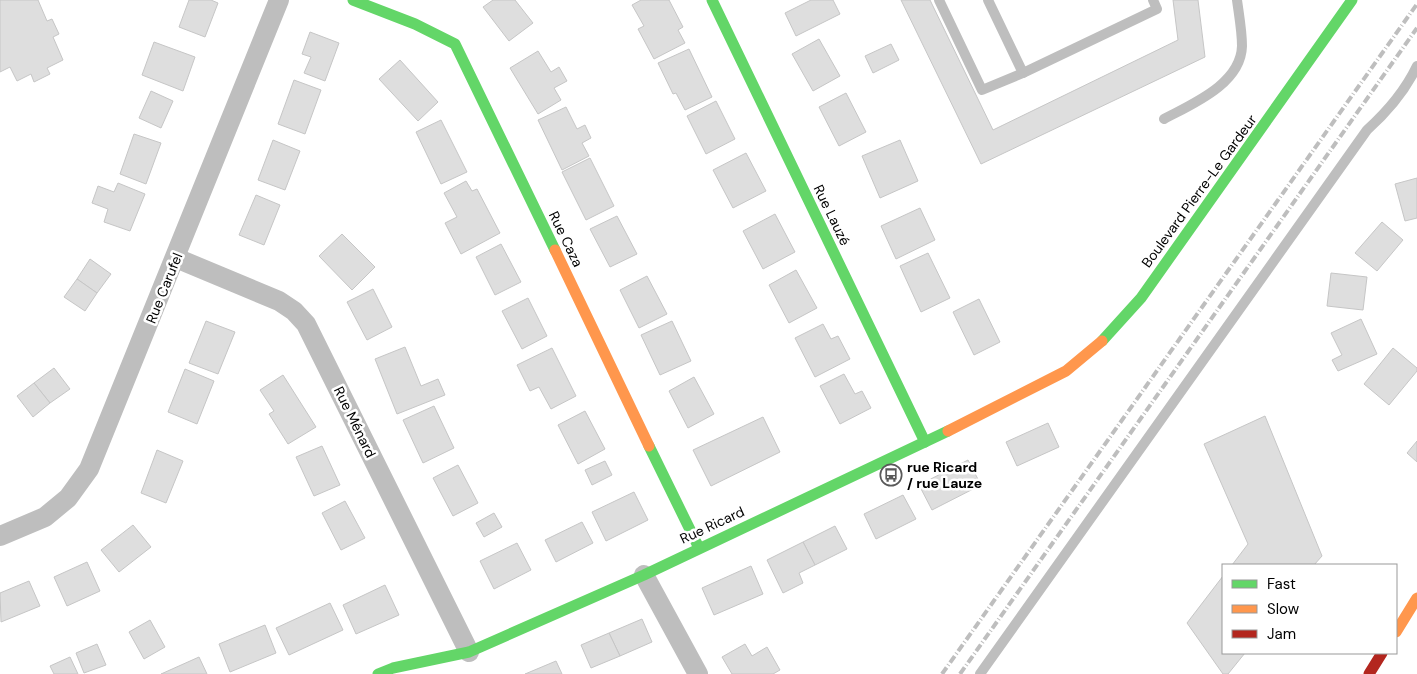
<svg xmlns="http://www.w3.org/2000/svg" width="1417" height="674" font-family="'DM Sans',sans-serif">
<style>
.building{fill:#dedede;stroke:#c6c6c6}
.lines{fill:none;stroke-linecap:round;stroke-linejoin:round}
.lane{stroke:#bebebe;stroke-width:10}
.street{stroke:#bebebe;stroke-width:20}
.fast{stroke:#63d668;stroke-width:11}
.slow{stroke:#ff974d;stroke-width:11}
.jam{stroke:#b3261e;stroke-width:11}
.rail{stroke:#bebebe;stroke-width:4;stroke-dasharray:8 2.5 1 2.5;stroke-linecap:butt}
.labels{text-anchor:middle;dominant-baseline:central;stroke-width:5;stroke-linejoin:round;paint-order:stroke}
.street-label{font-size:14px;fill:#000;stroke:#fff}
.poi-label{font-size:14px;font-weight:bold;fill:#000;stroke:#fff;text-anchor:start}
</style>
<rect width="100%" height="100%" fill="#fff"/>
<!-- building -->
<g class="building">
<polygon points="0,0 38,0 47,21 52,19 59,34 53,37 63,60 47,68 50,74 34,82 31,74 17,81 10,67 0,72"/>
<polygon points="189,0 211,0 218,3 205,37 179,27"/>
<polygon points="493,0 515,0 533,23 509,41 483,7"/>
<polygon points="641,0 669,0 683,27 678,30 685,43 654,59 638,29 644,26 632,5"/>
<polygon points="811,0 833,0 840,14 796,36 785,13"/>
<polygon points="901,0 930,0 993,130 1178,40 1173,0 1198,0 1205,57 981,164"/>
<polygon points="310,32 339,43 325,81 304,73 311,57 302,54"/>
<polygon points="819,39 840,76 813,91 792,54"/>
<polygon points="154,42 195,57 183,91 142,75"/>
<polygon points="891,44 899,60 873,73 865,56"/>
<polygon points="689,49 712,97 685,110 676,93 673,94 658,63"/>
<polygon points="538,51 551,72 559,67 567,81 554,88 561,100 538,114 510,68"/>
<polygon points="400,60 438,102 418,121 379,79"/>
<polygon points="294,80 321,90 305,134 278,124"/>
<polygon points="151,91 173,101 161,128 139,118"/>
<polygon points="846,93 866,132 839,146 819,107"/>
<polygon points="716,101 735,139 706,154 687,116"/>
<polygon points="566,107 577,129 585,125 591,138 582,143 589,156 562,170 538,120"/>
<polygon points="441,120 467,172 441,184 416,132"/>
<polygon points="134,134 161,143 146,184 120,174"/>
<polygon points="273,140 300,151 285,190 258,180"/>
<polygon points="900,140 918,181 880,198 862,156"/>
<polygon points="746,153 766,191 733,208 713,170"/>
<polygon points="590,158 614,206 586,220 562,172"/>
<polygon points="1417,178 1417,218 1405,221 1395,184"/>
<polygon points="466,181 472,191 477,189 500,233 461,254 445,223 457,217 444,193"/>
<polygon points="118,183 145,194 130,231 104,222 108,209 92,203 98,186 114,192"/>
<polygon points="256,195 280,205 264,245 239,235"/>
<polygon points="920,208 935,240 896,259 881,226"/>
<polygon points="775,214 795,252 763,269 743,231"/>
<polygon points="617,216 637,254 610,267 590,229"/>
<polygon points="1382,222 1403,240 1377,271 1355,253"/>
<polygon points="342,234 375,267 352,290 319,256"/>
<polygon points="501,244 521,282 495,295 476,257"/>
<polygon points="928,253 950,298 921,312 900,266"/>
<polygon points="90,259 111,274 97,293 77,279"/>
<polygon points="796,270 817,308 789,323 769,285"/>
<polygon points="1331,273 1367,277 1363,310 1327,306"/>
<polygon points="647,276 667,314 639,328 620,290"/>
<polygon points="77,279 97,293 85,311 64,297"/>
<polygon points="373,289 392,327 367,340 347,302"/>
<polygon points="528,298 547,336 522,349 502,311"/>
<polygon points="979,299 1000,342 974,355 953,312"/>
<polygon points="1361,319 1377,354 1338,371 1332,360 1342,355 1331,333"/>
<polygon points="206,321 235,332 218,374 189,363"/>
<polygon points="672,321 691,361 660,375 641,335"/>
<polygon points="823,324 831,339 838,336 850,359 815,377 795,338"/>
<polygon points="405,347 421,386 438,379 445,395 397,414 375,359"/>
<polygon points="552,348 576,396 551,409 539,387 530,391 517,365"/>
<polygon points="1393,348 1417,368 1417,371 1389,405 1364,384"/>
<polygon points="54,368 70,389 50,403 34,383"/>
<polygon points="185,369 214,381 197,424 168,412"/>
<polygon points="844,374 855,394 862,391 871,408 840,424 820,386"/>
<polygon points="283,375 316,427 288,444 269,414 274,411 260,390"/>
<polygon points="694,377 714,414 688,428 669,391"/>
<polygon points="34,383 50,403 33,417 17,396"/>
<polygon points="434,406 454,448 423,463 403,420"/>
<polygon points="585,411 605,449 578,464 558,425"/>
<polygon points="1265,416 1322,556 1314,565 1232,565 1248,544 1204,444"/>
<polygon points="763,417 780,452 711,486 693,450"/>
<polygon points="1048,423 1059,447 1017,466 1006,442"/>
<polygon points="1417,441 1417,462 1407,453"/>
<polygon points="322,446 340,485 314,496 296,457"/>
<polygon points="157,450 183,461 166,503 141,493"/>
<polygon points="968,460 981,485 932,510 919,485"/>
<polygon points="605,461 612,475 592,485 585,470"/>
<polygon points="458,465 478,503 453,516 433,478"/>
<polygon points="634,492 648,520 606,541 592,512"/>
<polygon points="903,495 916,519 876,539 864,514"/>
<polygon points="345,501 365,538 341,550 322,513"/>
<polygon points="494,513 502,527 484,537 476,523"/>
<polygon points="582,522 593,543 556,562 545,540"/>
<polygon points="133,525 151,547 119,572 101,550"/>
<polygon points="835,526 847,549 815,565 803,542"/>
<polygon points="803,542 815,565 799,573 803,583 783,593 767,560"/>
<polygon points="517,543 531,570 494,589 480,561"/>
<polygon points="87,562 100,591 67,606 54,577"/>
<polygon points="751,566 763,594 714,615 702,588"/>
<polygon points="1223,576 1223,653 1245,653 1228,674 1223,674 1187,623"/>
<polygon points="29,581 40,606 1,622 0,593"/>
<polygon points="385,585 399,615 356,634 343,605"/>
<polygon points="330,603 343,630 289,655 276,628"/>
<polygon points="642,619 652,642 620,656 609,633"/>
<polygon points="150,620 165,647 144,659 129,632"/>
<polygon points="265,625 276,653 230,672 219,644"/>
<polygon points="609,633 620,656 591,668 581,645"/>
<polygon points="97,644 106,665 84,673 76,653"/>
<polygon points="745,644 752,656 767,647 780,670 773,674 732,674 722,657"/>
<polygon points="70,657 78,674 54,674 50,666"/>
<polygon points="199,657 207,674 161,674"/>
<polygon points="556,661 562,674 525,674"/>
</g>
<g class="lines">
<!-- lane -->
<g class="lane">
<polyline points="939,0 982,90 1023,73"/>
<polyline points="988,0 1023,73 1157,9 1153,0"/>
<path d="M1164 119C1192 104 1241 84 1242 46 1242 31 1239 15 1237 0"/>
<path d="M980 674 1367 130C1387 112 1405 91 1417 66"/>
</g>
<!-- street -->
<g class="street">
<polyline points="176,258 279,301 294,311 306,324 469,652"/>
<polyline points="0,536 45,517 68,498 89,469 279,0"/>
<polyline points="644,575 698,674"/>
</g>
<!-- fast -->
<g class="fast">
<polyline points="353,0 415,24 455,44 555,250"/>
<polyline points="712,0 925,442"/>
<polyline points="1102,341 1141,298 1352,0"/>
<polyline points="649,446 699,548"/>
<polyline points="378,674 393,668 469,652 644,575 948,431"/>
</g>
<!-- slow -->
<g class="slow">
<polyline points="555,250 649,446"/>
<polyline points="948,431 1066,371 1102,341"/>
<polyline points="1396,632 1417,598"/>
</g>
<!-- jam -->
<polyline class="jam" points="1369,674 1382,653"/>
<!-- rail -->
<g class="rail">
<polyline points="942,674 1417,4"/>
<polyline points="960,674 1417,28"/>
</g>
</g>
<!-- icons -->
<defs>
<g id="bus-ring" transform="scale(1.125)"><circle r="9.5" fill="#fff" stroke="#595959" stroke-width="1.5"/><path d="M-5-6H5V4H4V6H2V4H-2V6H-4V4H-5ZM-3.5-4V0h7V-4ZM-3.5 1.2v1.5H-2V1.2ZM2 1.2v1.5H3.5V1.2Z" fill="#595959"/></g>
</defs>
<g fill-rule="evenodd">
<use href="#bus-ring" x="891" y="475"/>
</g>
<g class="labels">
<!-- street labels -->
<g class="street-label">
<text transform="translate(1199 191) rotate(-54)">Boulevard Pierre-Le Gardeur</text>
<text transform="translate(832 215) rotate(64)">Rue Lauzé</text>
<text transform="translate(566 239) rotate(64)">Rue Caza</text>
<text transform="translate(164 288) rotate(-68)">Rue Carufel</text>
<text transform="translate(355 422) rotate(64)">Rue Ménard</text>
<text transform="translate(712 525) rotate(-25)">Rue Ricard</text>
</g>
<!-- poi labels -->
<g class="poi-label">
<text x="907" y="467">rue Ricard<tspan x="907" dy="16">/ rue Lauze</tspan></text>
</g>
</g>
<!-- legend -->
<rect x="1222" y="564" width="175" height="90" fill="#ffffff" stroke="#999999"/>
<rect x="1232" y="580" width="25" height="8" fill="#63d668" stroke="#999999"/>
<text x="1267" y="589" font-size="15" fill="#000000">Fast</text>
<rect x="1232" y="605" width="25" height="8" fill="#ff974d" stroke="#999999"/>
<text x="1267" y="614" font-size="15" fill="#000000">Slow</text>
<rect x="1232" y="630" width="25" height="8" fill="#b3261e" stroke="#999999"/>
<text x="1267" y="639" font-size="15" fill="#000000">Jam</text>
</svg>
